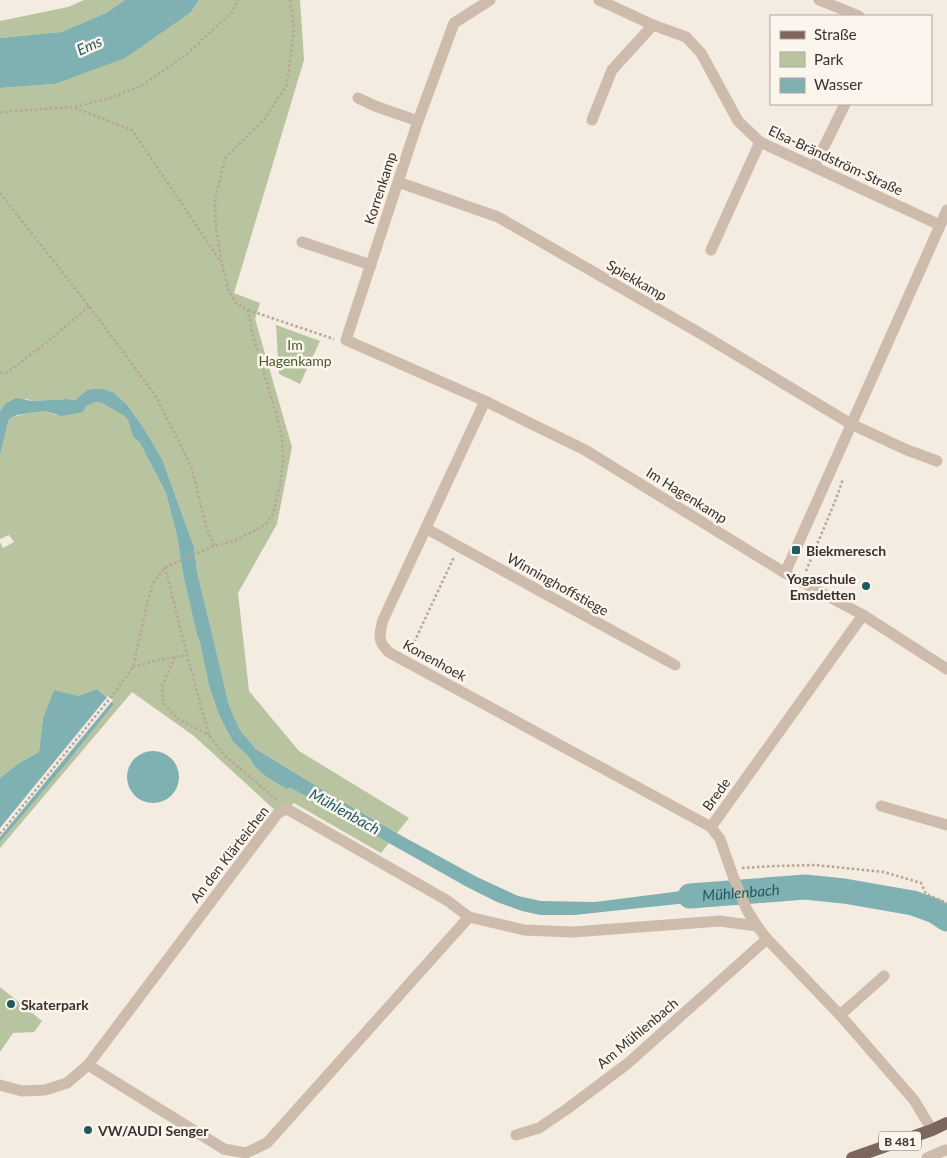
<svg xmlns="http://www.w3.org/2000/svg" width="947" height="1158" font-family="Lato,sans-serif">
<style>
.green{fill:#b8c4a0}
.water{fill:#7fb0b2}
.pier{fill:#f4ebe1}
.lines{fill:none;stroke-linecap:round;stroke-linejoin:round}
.river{stroke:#7fb0b2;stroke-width:25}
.path{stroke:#b9a596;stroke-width:2.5;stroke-dasharray:2.5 2.5;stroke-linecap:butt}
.minor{stroke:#cdbbac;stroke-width:11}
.primary{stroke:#7d675c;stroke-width:12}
.poi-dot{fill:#1f5a5e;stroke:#fbf5ee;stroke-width:2}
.labels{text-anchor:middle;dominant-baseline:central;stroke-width:5;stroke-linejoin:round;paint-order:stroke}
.shield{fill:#fbf5ee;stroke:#756b66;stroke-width:1}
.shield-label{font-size:12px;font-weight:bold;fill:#3b302b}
.street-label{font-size:14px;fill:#3b302b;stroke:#fbf5ee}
.park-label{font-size:14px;fill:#4a5a2e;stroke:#fbf5ee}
.poi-label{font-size:14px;font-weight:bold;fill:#3b302b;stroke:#fbf5ee;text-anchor:start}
.water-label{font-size:15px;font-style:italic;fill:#1f5a5e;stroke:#fbf5ee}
</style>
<rect width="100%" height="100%" fill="#f4ebe1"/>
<!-- green -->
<g class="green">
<polygon points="84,0 125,0 106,13 61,32 0,38 0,21 68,7"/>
<polygon points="199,0 300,0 304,60 234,293 260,303 255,319 292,447 277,524 238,593 249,691 299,751 409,818 397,833 331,795 256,749 240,730 229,705 197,571 194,547 162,459 145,430 128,406 103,389 87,390 75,400 67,399 32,401 27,399 5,404 0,411 0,88 55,84 191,12"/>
<polygon points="276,325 320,341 300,384 279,374"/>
<polygon points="95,402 102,403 112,408 123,415 128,420 133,437 140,443 166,493 177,536 184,579 197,635 200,643 209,686 219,715 233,742 248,756 255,767 287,789 291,788 389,843 381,853 294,803 287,809 278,813 194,736 132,692 0,848 0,842 62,769 114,704 97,689 78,696 43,719 39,752 19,763 0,778 0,542 3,548 14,542 9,535 0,539 0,455 9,419 16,416 29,413 44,411 56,415"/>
<polygon points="0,987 42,1021 34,1032 13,1033 0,1052"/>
</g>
<!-- water -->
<g class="water">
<polygon points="125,0 199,0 191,12 125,58 55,84 0,88 0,38 61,32 106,13"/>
<polygon points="93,389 103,389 114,393 128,406 145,430 162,459 194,547 197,571 229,705 240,730 256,749 331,795 402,836 477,877 518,896 541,901 595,902 721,886 725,899 574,915 540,915 522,911 497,902 467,887 291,788 287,789 267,777 255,767 248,756 233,742 219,715 209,686 200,643 197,635 184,579 177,536 166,493 140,443 133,437 128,420 123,415 102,403 95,402 86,406 83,412 62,416 44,411 29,413 17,415 9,419 0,455 0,411 5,404 16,398 32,401 67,399 75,400 87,390"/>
<polygon points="97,689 114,704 62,769 0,842 0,778 19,763 39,752 43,719 54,690 78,696"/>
<circle cx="153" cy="777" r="26"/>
</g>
<!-- pier -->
<polygon class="pier" points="108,696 113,700 0,837 0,828"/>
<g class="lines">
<!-- river -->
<path class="river" id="s1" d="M690 896 805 887 844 891 913 903 935 911 947 919"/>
<!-- path -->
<g class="path">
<polyline points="75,107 110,98 141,86 187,54 232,12 238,0"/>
<polyline points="0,113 13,111 73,107 132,130 221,262"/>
<polyline points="0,193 89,306 155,395 191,466 206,526 214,546"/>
<polyline points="248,310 334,339"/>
<polyline points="0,373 8,372 46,343 89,306"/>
<polyline points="165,567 187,655 209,735 224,755 277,800"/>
<polyline points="806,571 836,499 842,482 842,479"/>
<polyline points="410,651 454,557"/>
<polyline points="175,657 162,686 163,703 178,719 209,735"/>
<polyline points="133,667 153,661 187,655"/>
<polyline points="0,834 115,692 133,667 148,600 153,583 165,567 214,546 234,541 265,525 273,514 280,486 283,460 282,435 252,332 248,310 236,303 229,292 222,264 216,228 215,200 225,158 264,120 287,84 294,29 290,0"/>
<polyline points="742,868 775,866 815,865 884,872 921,883 926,894 947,903"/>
</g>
<!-- minor -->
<g class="minor">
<polyline points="490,0 454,23 418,121 346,340 485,401 585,450 785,573 863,615 947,669"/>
<polyline points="599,0 653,25 686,37 701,53 738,121 760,142 940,225"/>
<polyline points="819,0 859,16"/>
<polyline points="358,98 375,106 418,121"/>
<polyline points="592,120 612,70 653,25"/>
<polyline points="814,167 845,104"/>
<polyline points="398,182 498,217 703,335 851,424 907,450 937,461"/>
<polyline points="302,242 371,265"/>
<polyline points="711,250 760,142"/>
<path d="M485 401 383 620C379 635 377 642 390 653L711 827"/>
<polyline points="427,529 675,665"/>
<polyline points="785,573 947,210"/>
<polyline points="863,615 711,827 720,839 733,876 747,910 757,926 767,939 840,1015 914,1100 932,1130"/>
<polyline points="881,806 947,825"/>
<polyline points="840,1015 884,976"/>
<polyline points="88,1065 224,1149 246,1153 267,1143 469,917"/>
<polyline points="0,1085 22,1091 45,1090 67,1083 88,1065 278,813 287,809 448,901 469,917 524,930 573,932 720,921 757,926"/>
<polyline points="516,1135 539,1128 567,1109 627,1064 767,939"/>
<polyline points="927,1158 945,1150 947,1150"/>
</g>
<!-- primary -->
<polyline class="primary" points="852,1158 932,1130 947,1123"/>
</g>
<!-- markers -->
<g class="poi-dot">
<rect x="791" y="545" width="10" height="10" rx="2.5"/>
<circle cx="866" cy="586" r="5"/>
<circle cx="11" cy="1004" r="5"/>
<circle cx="88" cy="1130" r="5"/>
</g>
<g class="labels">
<!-- shield labels -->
<rect class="shield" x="879" y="1131.5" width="42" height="19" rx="4"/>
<g class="shield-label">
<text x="900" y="1141">B 481</text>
</g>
<!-- street labels -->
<g class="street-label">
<text transform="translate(836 160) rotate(25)">Elsa-Brändström-Straße</text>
<text transform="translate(380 188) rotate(-72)">Korrenkamp</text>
<text transform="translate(637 280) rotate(30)">Spiekkamp</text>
<text transform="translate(687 495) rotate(32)">Im Hagenkamp</text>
<text transform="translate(558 584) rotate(29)">Winninghoffstiege</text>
<text transform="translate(435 660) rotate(29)">Konenhoek</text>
<text transform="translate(716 794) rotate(-54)">Brede</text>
<text transform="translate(229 854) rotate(-52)">An den Klärteichen</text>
<text transform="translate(637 1033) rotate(-40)">Am Mühlenbach</text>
</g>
<!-- park labels -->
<g class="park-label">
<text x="295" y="344">Im<tspan x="295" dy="16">Hagenkamp</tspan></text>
</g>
<!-- poi labels -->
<g class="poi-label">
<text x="806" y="550">Biekmeresch</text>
<text x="856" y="578" text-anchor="end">Yogaschule<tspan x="856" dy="16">Emsdetten</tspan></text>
<text x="21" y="1004">Skaterpark</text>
<text x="98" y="1130">VW/AUDI Senger</text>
</g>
<!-- water labels -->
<g class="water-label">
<text transform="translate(89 45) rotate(-24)">Ems</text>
<text transform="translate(345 811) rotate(29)">Mühlenbach</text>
<text stroke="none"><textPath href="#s1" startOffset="51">Mühlenbach</textPath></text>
</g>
</g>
<!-- legend -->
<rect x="770" y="15" width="162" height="90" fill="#fbf5ee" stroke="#aea6a0"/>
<rect x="780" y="31" width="25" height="8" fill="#7d675c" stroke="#aea6a0"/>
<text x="814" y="40" font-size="15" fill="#3b302b">Straße</text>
<rect x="780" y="52" width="25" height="15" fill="#b8c4a0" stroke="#aea6a0"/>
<text x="814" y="65" font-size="15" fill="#3b302b">Park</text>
<rect x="780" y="78" width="25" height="15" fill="#7fb0b2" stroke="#aea6a0"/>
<text x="814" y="90" font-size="15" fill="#3b302b">Wasser</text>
</svg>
